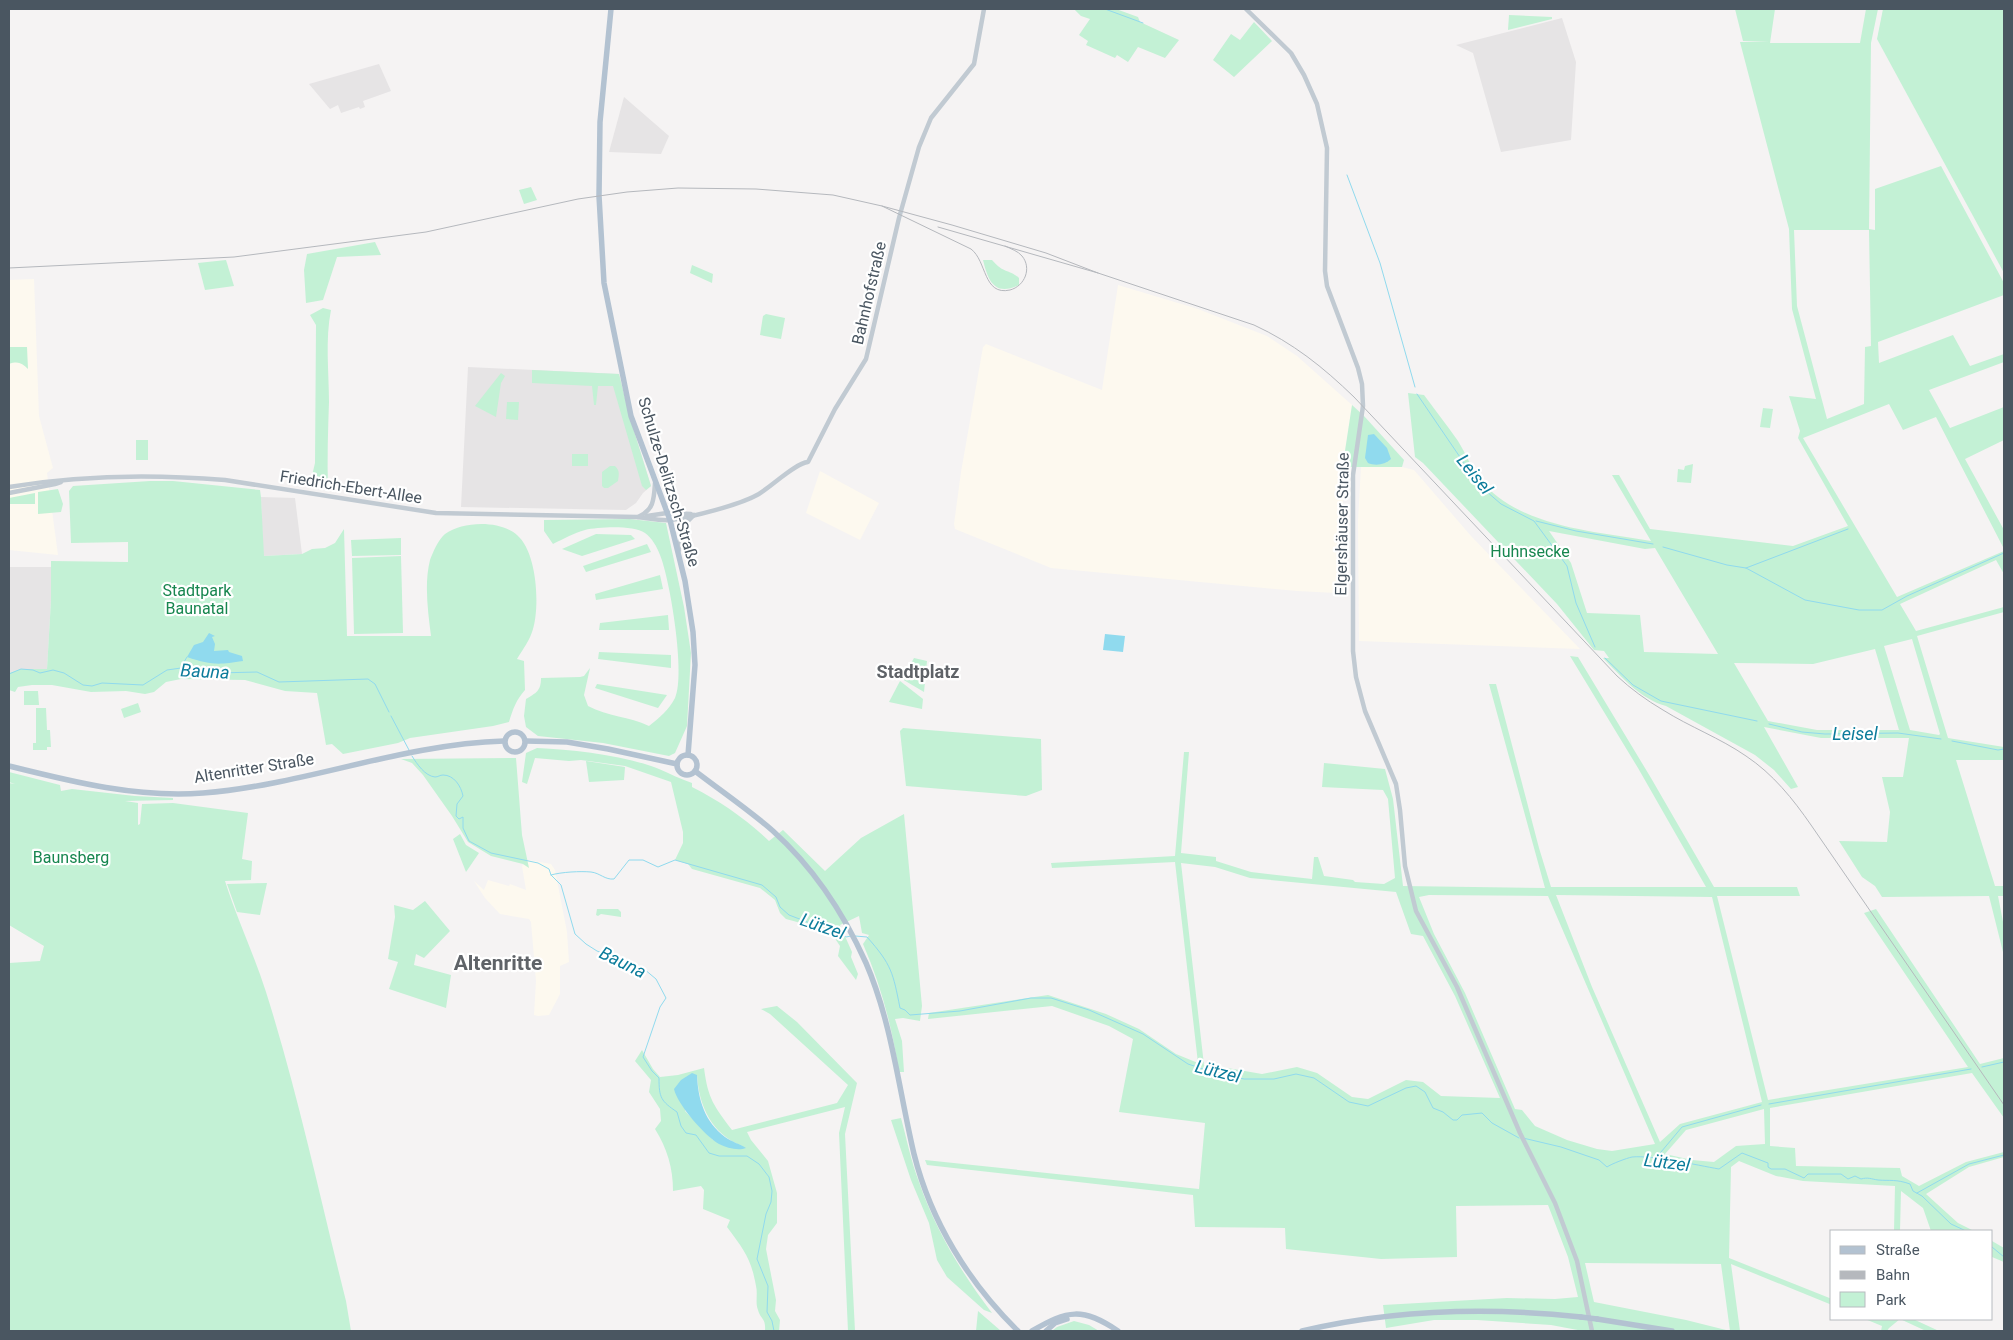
<svg xmlns="http://www.w3.org/2000/svg" width="2013" height="1340" font-family="Roboto,sans-serif">
<style>
.commercial{fill:#fdf9ef}
.education{fill:#e6e4e5}
.green{fill:#c3f1d5;fill-rule:evenodd}
.water{fill:#90daee}
.lines{fill:none;stroke-linecap:round;stroke-linejoin:round}
.stream{stroke:#90daee;stroke-width:1}
.minor{stroke:#c1cad2;stroke-width:4.5}
.major{stroke:#b3c2d1;stroke-width:5.5}
.tram{stroke:#b5b8bd;stroke-width:1}
.rail{stroke:#b5b8bd;stroke-width:1}
.major-bridge{stroke:#b3c2d1;stroke-width:5.5}
.labels{text-anchor:middle;dominant-baseline:central;stroke-width:4.5;stroke-linejoin:round;paint-order:stroke}
.street-label{font-size:16px;fill:#4a5661;stroke:#fff}
.park-label{font-size:16px;fill:#17864f;stroke:#fff}
.water-label{font-size:18px;font-style:italic;fill:#0c7c9b;stroke:#fff}
.neighbourhood-label{font-size:18px;font-weight:bold;fill:#5f6368;stroke:#fff}
.district-label{font-size:21px;font-weight:bold;fill:#5f6368;stroke:#fff}
</style>
<rect width="100%" height="100%" fill="#f5f3f3"/>
<!-- commercial -->
<g class="commercial">
<polygon points="34,279 39,416 53,468 47,473 58,555 9,550 9,280"/>
<polygon points="1118,285 1198,309 1267,336 1297,356 1352,405 1343,464 1343,584 1340,590 1336,593 1297,591 1051,568 955,529 954,524 961,472 983,347 986,344 1102,390"/>
<polygon points="1361,466 1402,467 1414,470 1471,536 1580,649 1359,641 1358,521"/>
<polygon points="820,471 879,503 860,540 806,513"/>
<polygon points="529,860 551,864 555,870 567,932 569,962 560,966 560,994 549,1015 538,1016 534,1015 536,981 531,922 529,919 500,914 485,898 474,881 484,890 488,880 509,886 510,884 526,890 522,866"/>
</g>
<!-- education -->
<g class="education">
<polygon points="1562,18 1576,62 1571,140 1501,152 1473,53 1456,45"/>
<polygon points="379,64 391,91 363,101 365,107 360,109 359,107 341,113 338,105 330,109 309,84"/>
<polygon points="624,97 669,136 661,154 609,152"/>
<polygon points="468,367 619,374 629,415 651,486 643,493 636,503 626,510 461,507"/>
<polygon points="261,497 295,498 302,554 263,556"/>
<polygon points="9,567 51,567 51,600 47,669 20,669 9,673"/>
</g>
<!-- green -->
<g class="green">
<polygon points="1074,9 1116,9 1138,17 1140,22 1179,40 1165,58 1138,47 1128,62 1117,55 1115,58 1086,45 1088,41 1079,35 1090,19 1081,16"/>
<path d="M1735 9H1775L1770 43H1860L1866 9H1878L1871 43 1869 229 1875 230V189L1941 166 2004 283V295L1878 342 1879 363 1953 335 1970 366 2004 354V362L1929 390 1950 428 2004 407V440L1965 459 2004 530V549L1936 417 1903 430 1889 404 1803 438 1897 597 2004 551V574L1996 560 1900 604 1916 631 2004 607V612L1917 636 1948 738 2004 747V760H1956L1995 886H2004V896H1998L2004 927V956L1989 896 1882 897 1875 886 1862 877 1839 841 1887 842 1890 812 1882 777H1903L1909 738H1821L1764 727 1798 787 1791 789 1774 770 1755 755 1666 706C1640 699 1621 676 1603 658H1609L1604 651 1594 650 1557 604 1423 463 1415 457 1408 393 1424 395C1435 410 1447 425 1458 441 1466 454 1472 469 1481 481 1522 528 1594 531 1651 541L1612 475H1619L1650 529 1793 546 1848 526 1798 438 1800 431 1789 396 1816 399 1792 309 1789 229 1740 42H1769L1743 41ZM1794 230H1869L1871 346 1865 347 1864 404 1827 419 1797 306ZM1549 531 1645 549 1655 548 1718 654 1644 652 1640 615 1587 613 1571 563ZM1912 639 1940 734 1939 735 1910 730 1884 646ZM1875 649 1899 730H1817L1768 721 1734 663 1813 664Z"/>
<polygon points="1883,9 2004,9 2004,273 1877,39"/>
<polygon points="1509,15 1552,17 1552,19 1508,30"/>
<polygon points="1254,22 1272,41 1234,77 1213,60 1231,34 1240,40"/>
<polygon points="531,187 537,200 524,204 519,190"/>
<polygon points="375,242 381,255 337,257 323,300 306,303 304,270 307,254"/>
<polygon points="226,260 234,286 205,290 198,263"/>
<path d="M983 260H992C1004 274 1009 269 1019 278V285C994 297 988 280 983 260Z"/>
<polygon points="692,265 713,274 712,283 690,273"/>
<path d="M323 308 331 310C325 340 329 372 329 402 328 431 327 459 328 488L310 484 315 463 316 325 310 315Z"/>
<polygon points="766,314 785,318 781,339 760,335 763,316"/>
<path d="M9 347H27L28 369C22 363 18 361 9 364Z"/>
<polygon points="532,370 619,374 629,415 651,486 646,490 642,486 613,386 598,386 596,405 594,405 592,386 532,383"/>
<polygon points="501,373 505,376 501,383 496,417 475,406"/>
<polygon points="507,402 519,402 518,420 506,419"/>
<polygon points="1352,405 1364,416 1404,460 1402,467 1350,467 1343,464"/>
<polygon points="1763,408 1773,409 1770,428 1760,427"/>
<rect x="136" y="440" width="12" height="20"/>
<rect x="572" y="454" width="16" height="12"/>
<polygon points="1693,464 1691,483 1677,482 1678,469 1684,470 1685,466"/>
<path d="M610 466H615C620 471 619 474 618 481L608 488H604L602 486V472Z"/>
<path d="M150 481H173L260 490 261 497 264 556 302 554 312 549 325 548 335 543 344 529 347 636H431C428 612 424 584 430 560 433 552 438 540 445 534 463 521 500 520 517 535 537 552 540 605 533 629 530 640 523 649 517 659L524 661 525 690C516 700 513 709 509 722L493 726 410 738 398 743 343 754 332 744 326 745 317 693 285 691 245 680 181 679 166 682 154 692 145 694 126 691 91 692 52 685H32L18 687 15 692 9 690V673L20 669H47L51 600V561L128 562V542L71 543 69 491 73 486Z"/>
<polygon points="58,489 63,504 61,512 38,514 38,492"/>
<polygon points="35,493 35,504 9,504 9,498"/>
<path d="M630 519 666 523 684 607 691 653 687 726 675 753 669 756 603 743 538 736 526 727 524 716 526 699C536 693 541 691 541 678L580 677 584 676 590 668 584 695 588 706C608 717 629 716 649 726 659 718 669 710 675 698 686 676 670 579 660 555 657 547 652 538 645 533 633 525 599 527 585 530 574 533 563 539 553 544L544 531V520Z"/>
<polygon points="596,534 631,535 635,539 582,556 562,549"/>
<polygon points="401,538 401,555 352,556 351,540"/>
<polygon points="647,544 651,552 586,572 583,566"/>
<polygon points="401,556 403,633 354,634 352,558"/>
<polygon points="660,575 663,589 596,600 595,594"/>
<polygon points="668,615 669,630 599,630 600,623"/>
<polygon points="599,652 671,655 671,668 598,659"/>
<path d="M1570 656 1578 657 1651 778 1714 887H1797L1800 896H1717L1768 1100 1968 1067 1864 913 1876 909 1980 1064 2004 1058V1118L1972 1073 1770 1108V1146L1795 1148 1796 1166 1900 1168 1902 1176 1919 1186 1966 1162 2004 1152V1157L1969 1167 1926 1194 1958 1223 1974 1231H1931L1923 1208 1901 1191 1900 1231H1894L1895 1186 1803 1181 1776 1176 1739 1161 1731 1167 1729 1258 1832 1299V1305L1731 1264 1740 1331H1583L1551 1325 1477 1320H1434L1386 1328 1383 1305 1507 1298 1555 1299 1578 1297 1568 1257 1548 1205 1456 1206 1457 1257 1381 1259 1286 1249 1285 1228 1195 1227 1193 1195 927 1165 925 1160 1199 1189 1205 1123 1119 1112 1133 1039 1109 1026 1052 1006 928 1019 929 1013 1048 995 1106 1014 1139 1029 1176 1054 1198 1063 1175 862 1052 868 1051 863 1175 856 1184 752H1189L1181 853 1216 857V861L1251 872 1312 879 1314 857H1318L1324 876 1353 880 1355 882 1384 884 1395 878 1388 799 1383 790 1322 787 1324 763 1385 769 1393 799 1403 886 1545 888 1489 684H1496L1539 848 1551 887H1706L1638 768ZM1181 863 1215 867 1250 878 1396 892 1411 934 1423 936 1455 996 1500 1098 1441 1096 1423 1082 1406 1080 1368 1099 1352 1097 1317 1073 1297 1067 1262 1074 1216 1066 1204 1065ZM1429 895 1548 896 1655 1144 1612 1151 1597 1149 1567 1140 1535 1126 1522 1110 1515 1109 1465 993 1434 934 1419 897ZM1556 895 1712 897 1762 1102 1680 1124 1660 1142 1592 987ZM1764 1109 1765 1144 1736 1146 1714 1162 1692 1160 1665 1154 1686 1130ZM1585 1263 1721 1264 1730 1331 1686 1320 1594 1302Z"/>
<polygon points="914,658 927,661 924,692 902,679"/>
<polygon points="900,681 923,699 922,709 889,702"/>
<polygon points="597,684 667,695 658,708 595,688"/>
<polygon points="24,691 38,691 39,705 24,705"/>
<polygon points="138,703 141,712 124,718 121,709"/>
<polygon points="36,708 46,708 47,730 50,730 51,747 47,747 47,750 33,750 33,743 36,743"/>
<polygon points="903,728 1041,739 1042,790 1026,796 906,786 900,731"/>
<path d="M537 748C575 750 624 755 659 769 671 774 680 779 692 783V787C720 801 746 819 769 841L783 830 825 871 861 838 904 814 922 1006 920 1021 903 1018 895 1019 902 1041 904 1072H899C892 1027 881 985 863 944L869 935 862 933 859 916 840 925 852 952 851 957 858 974 856 980 838 956 840 946 830 931 786 919 780 913 775 900 760 888 692 869 688 864 675 860 683 843V832L671 782 625 766 581 760 569 761 535 758 527 784 522 782 526 753Z"/>
<polygon points="516,758 522,835 529,868 523,864 491,856 468,842 452,816 423,775 412,763 401,759"/>
<polygon points="586,761 625,767 624,780 589,782"/>
<path d="M9 772 60 785 61 791 72 789 135 796 173 798V800L125 801 138 803V825L140 824 142 804 173 803 248 813 242 859 252 861 251 880 225 881C237 919 254 954 266 992 298 1093 320 1198 346 1301L351 1331H9V963L40 961 44 946 9 925V783L15 784 9 782Z"/>
<polygon points="460,834 466,845 479,853 466,872 453,839"/>
<polygon points="267,883 260,915 237,912 227,884"/>
<polygon points="425,901 450,931 424,958 416,954 414,965 451,975 446,1008 389,989 398,962 388,959 395,917 394,905 413,910"/>
<polygon points="597,909 618,909 621,912 621,917 601,914 598,916 596,915"/>
<path d="M777 1006 797 1022 857 1083 845 1134 855 1331H848L839 1133 845 1107 747 1132 751 1140 768 1161 777 1193V1223L768 1235 766 1249 776 1300 775 1311 780 1320 779 1331H765C766 1318 761 1320 758 1310 755 1303 758 1294 756 1286 751 1258 744 1250 727 1227L730 1220 703 1209 704 1190 701 1186 673 1191C673 1168 667 1148 655 1129L661 1121 660 1109 649 1092 651 1080 635 1061 642 1050 653 1069 660 1077 678 1075 704 1068C708 1099 714 1106 732 1130L837 1103 848 1085 770 1014 761 1009ZM697 1075C699 1107 712 1134 742 1146L713 1140 685 1111Z"/>
<path d="M901 1118C907 1140 911 1161 919 1182 935 1229 962 1274 992 1313L984 1310 947 1277 937 1260 929 1223 911 1180 891 1120Z"/>
<polygon points="1992,1241 2004,1248 2004,1262 1992,1257"/>
<polygon points="978,1311 1001,1331 976,1331"/>
<polygon points="1865,1319 1913,1319 1939,1331 1926,1331 1900,1319 1889,1328 1887,1331 1881,1331 1882,1326"/>
<polygon points="1074,1321 1089,1325 1099,1331 1052,1331 1057,1327"/>
</g>
<!-- water -->
<g class="water">
<path d="M1374 434 1387 448 1391 459C1385 465 1375 466 1368 463L1365 458 1368 435Z"/>
<path d="M209 633 215 636 212 637 215 644 214 651 228 650 229 652 242 656 243 661C218 665 211 665 187 657L194 645 203 642Z"/>
<polygon points="1105,634 1125,636 1123,652 1103,650"/>
<path d="M692 1073 697 1075C698 1100 705 1122 725 1137 732 1142 740 1144 746 1148 738 1151 727 1148 719 1144 705 1136 677 1104 674 1089L681 1080Z"/>
</g>
<g class="lines">
<!-- stream -->
<g class="stream">
<polyline points="1105,9 1143,23"/>
<polyline points="1347,175 1380,263 1415,387"/>
<polyline points="1417,394 1479,485 1501,504 1534,521 1567,566 1576,603 1595,647"/>
<polyline points="1536,521 1576,531 1653,544"/>
<polyline points="1663,547 1727,565 1746,568 1805,600 1859,610 1882,610 1907,596 2004,553"/>
<polyline points="1746,568 1848,529"/>
<polyline points="1605,658 1633,685 1661,701 1757,721"/>
<polyline points="181,667 187,657"/>
<polyline points="9,674 21,669 33,670 40,673 53,670 64,673 83,685 92,686 102,683 143,685 167,670 181,668 217,673 257,672 279,682 368,679 375,684 389,712"/>
<polyline points="391,716 409,750"/>
<polyline points="1769,724 1802,732 1825,734 1898,733 1941,739"/>
<polyline points="1952,741 1998,750 2004,749"/>
<path d="M412 756C417 764 425 776 435 777 438 777 440 775 443 775 454 775 461 786 463 796L457 804 456 816 459 819 463 817V828L469 841 491 853 538 863 549 869 551 875 561 885 575 934 586 944 597 951 644 969 656 979 666 998 660 1007 643 1057 652 1071 659 1078C659 1098 661 1101 677 1112L681 1126 686 1133 696 1135 709 1153 719 1156H747L759 1164 769 1177 772 1191 771 1202 766 1214 757 1259 768 1286 767 1312 772 1321 774 1331"/>
<path d="M551 875C561 872 581 871 591 872 600 873 605 880 614 879L629 860H643L658 867 675 860 762 885 776 897 780 907 789 915 810 923 827 926 846 937 851 936"/>
<path d="M855 936 867 937C892 965 893 973 900 1008L905 1010 910 1015 960 1011 1031 998H1051L1089 1010 1143 1034 1188 1064 1203 1069H1215L1226 1075 1244 1079H1274L1296 1074 1314 1078 1349 1102 1368 1106 1406 1088 1416 1086 1425 1092 1433 1108 1443 1112 1453 1120H1457L1462 1115 1482 1113 1492 1123 1519 1138"/>
<polyline points="1982,1067 2004,1062"/>
<polyline points="1769,1104 1971,1069"/>
<path d="M1523 1138 1561 1147 1599 1160 1607 1167C1611 1164 1627 1158 1632 1157 1653 1155 1696 1165 1719 1169L1742 1153 1768 1163V1167L1771 1169H1785L1804 1178 1808 1174H1841L1848 1179 1855 1176 1861 1179C1868 1177 1871 1179 1878 1180 1890 1181 1896 1179 1910 1184L1913 1191 1922 1196 1951 1224 1966 1231"/>
<polyline points="1656,1158 1682,1127 1761,1105"/>
<polyline points="1917,1193 1969,1164 2004,1155"/>
<polyline points="1992,1247 2004,1257"/>
</g>
<!-- minor -->
<g class="minor">
<polyline points="1246,9 1291,53 1304,75 1317,104 1327,148 1325,271 1327,286 1358,368 1362,384 1363,406 1353,475 1353,651 1356,677 1365,711 1396,784 1400,810 1405,866 1416,911 1457,987 1520,1133 1555,1203 1577,1261 1592,1331"/>
<path d="M9 487C80 475 153 474 225 480L436 513 637 517C647 518 661 521 671 520 692 517 739 505 757 495 770 488 795 463 808 462L835 409 866 359 899 218 919 147 931 118 974 64 984 9"/>
<polyline points="9,493 55,484 61,482"/>
<polyline points="647,516 667,513 691,514"/>
<path d="M638 517C654 510 654 499 655 483"/>
<polyline points="679,550 683,526 694,515"/>
</g>
<!-- major -->
<g class="major">
<polyline points="611,9 600,122 599,196 604,283 631,416 670,520 685,581 693,632 695,665 688,755"/>
<circle cx="515" cy="742" r="10"/>
<polyline points="526,741 567,742 608,749 677,764"/>
<circle cx="687" cy="765" r="10"/>
<path d="M9 766C73 782 136 798 203 793 305 785 401 744 504 741"/>
<path d="M695 771C721 791 749 810 773 831 814 868 844 914 866 963 892 1023 899 1091 914 1154 931 1222 969 1283 1018 1331"/>
<polyline points="1597,1319 1672,1331"/>
<path d="M1032 1331C1068 1310 1082 1307 1118 1331"/>
<polyline points="1046,1331 1055,1323 1067,1319"/>
<path d="M1302 1331C1392 1310 1489 1307 1581 1317"/>
</g>
<!-- tram -->
<g class="tram">
<path d="M882 206 971 249C987 261 983 296 1010 290 1025 286 1032 268 1022 256 1018 251 1011 249 1005 246"/>
<polyline points="938,227 1098,273"/>
</g>
<!-- rail -->
<path class="rail" d="M9 268 234 257 426 232 578 199 627 192 678 188 756 189 833 195 882 206 952 225 1046 253 1098 273 1254 325C1293 343 1323 367 1354 397L1617 676C1631 689 1646 700 1663 710 1690 727 1720 738 1746 756 1773 774 1793 799 1811 825L2004 1105"/>
<!-- major-bridge -->
<polyline class="major-bridge" points="1581,1317 1597,1319"/>
</g>
<g class="labels">
<!-- street labels -->
<g class="street-label">
<text transform="translate(869 293) rotate(-77)">Bahnhofstraße</text>
<text transform="translate(669 482) rotate(73)">Schulze-Delitzsch-Straße</text>
<text transform="translate(351 487) rotate(9)">Friedrich-Ebert-Allee</text>
<text transform="translate(1342 524) rotate(-89)">Elgershäuser Straße</text>
<text transform="translate(254 768) rotate(-9)">Altenritter Straße</text>
</g>
<!-- park labels -->
<g class="park-label">
<text x="1530" y="551">Huhnsecke</text>
<text x="197" y="590">Stadtpark<tspan x="197" dy="18">Baunatal</tspan></text>
<text x="71" y="857">Baunsberg</text>
</g>
<!-- water labels -->
<g class="water-label">
<text transform="translate(1475 474) rotate(51)">Leisel</text>
<text transform="translate(205 671) rotate(3)">Bauna</text>
<text x="1855" y="733">Leisel</text>
<text transform="translate(823 926) rotate(19)">Lützel</text>
<text transform="translate(623 962) rotate(26)">Bauna</text>
<text transform="translate(1218 1071) rotate(14)">Lützel</text>
<text transform="translate(1667 1162) rotate(7)">Lützel</text>
</g>
<!-- neighbourhood labels -->
<g class="neighbourhood-label">
<text x="918" y="671">Stadtplatz</text>
</g>
<!-- district labels -->
<g class="district-label">
<text x="498" y="963">Altenritte</text>
</g>
</g>
<!-- border -->
<rect width="2013" height="1340" fill="none" stroke="#4a5661" stroke-width="20"/>
<!-- legend -->
<rect x="1830" y="1230" width="162" height="90" fill="#ffffff" stroke="#b7bbc0"/>
<rect x="1840" y="1246" width="25" height="8" fill="#b3c2d1" stroke="#b7bbc0"/>
<text x="1876" y="1255" font-size="15" fill="#4a5661">Straße</text>
<rect x="1840" y="1271" width="25" height="8" fill="#b5b8bd" stroke="#b7bbc0"/>
<text x="1876" y="1280" font-size="15" fill="#4a5661">Bahn</text>
<rect x="1840" y="1292" width="25" height="15" fill="#c3f1d5" stroke="#b7bbc0"/>
<text x="1876" y="1305" font-size="15" fill="#4a5661">Park</text>
</svg>
